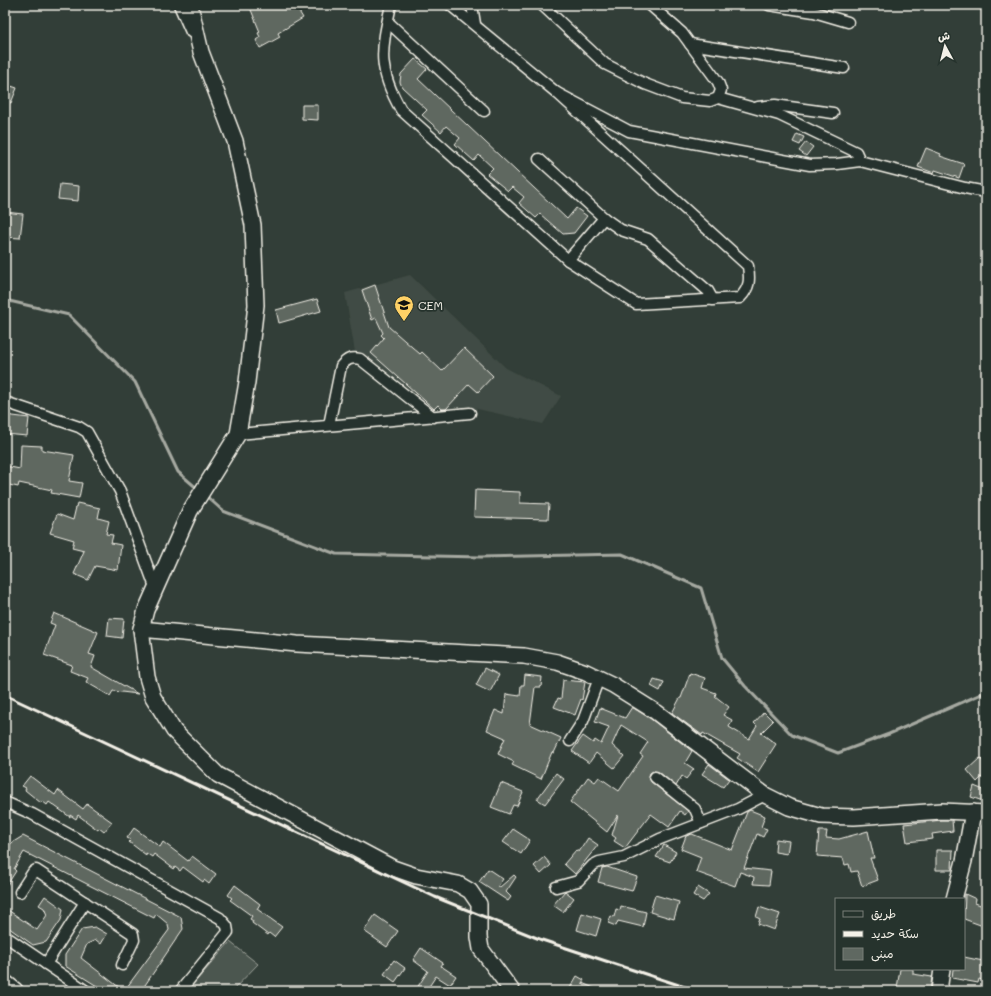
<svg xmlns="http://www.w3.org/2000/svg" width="991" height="996" font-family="Mali,'Playpen Sans Arabic',sans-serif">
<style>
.built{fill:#404b44}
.green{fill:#4c564f;stroke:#a0a49c}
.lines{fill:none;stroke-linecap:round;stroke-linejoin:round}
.stream{stroke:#a6a9a1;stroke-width:3}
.building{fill:#5f6861;stroke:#f4f1e8}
.street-casing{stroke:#f4f1e8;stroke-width:13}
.secondary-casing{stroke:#f4f1e8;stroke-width:18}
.primary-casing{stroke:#f4f1e8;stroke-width:19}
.street{stroke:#26332d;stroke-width:10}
.secondary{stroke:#26332d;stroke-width:15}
.primary{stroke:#26332d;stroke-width:16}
.rail{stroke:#f4f1e8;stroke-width:3}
.labels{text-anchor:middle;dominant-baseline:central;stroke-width:3.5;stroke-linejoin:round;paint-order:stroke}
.poi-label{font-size:12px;fill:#f4f1e8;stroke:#26332d;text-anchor:start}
</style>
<rect width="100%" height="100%" fill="#323e38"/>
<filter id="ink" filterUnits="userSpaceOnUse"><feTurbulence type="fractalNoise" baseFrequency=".025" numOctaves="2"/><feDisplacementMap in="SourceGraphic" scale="8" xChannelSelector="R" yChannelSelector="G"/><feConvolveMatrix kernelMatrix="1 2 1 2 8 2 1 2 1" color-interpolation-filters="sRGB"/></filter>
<g filter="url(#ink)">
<!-- built -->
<polygon class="built" points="410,275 506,368 561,396 543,424 473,408 434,408 355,352 345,293"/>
<!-- green -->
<polygon class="green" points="230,942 258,964 232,991 195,991 190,988"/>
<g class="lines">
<!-- stream -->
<g class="stream">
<polyline points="5,300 69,315 135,382 178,472 199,490"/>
<polyline points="204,494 223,511 336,554 481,557 622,554 701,588 722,658 745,686 792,735 838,753 889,734 986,692"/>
</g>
</g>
<!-- building -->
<g class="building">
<polygon points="249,5 295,5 303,18 278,33 280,37 260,48 256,40 260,37 258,33 260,32"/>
<polygon points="415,59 427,69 418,79 567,219 576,208 587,216 574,233 563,234 540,214 536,218 519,203 524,197 512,187 508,191 487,174 493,168 479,155 474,161 455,144 460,138 446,126 441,132 422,115 427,110 402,87 400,82 401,74"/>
<polygon points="5,84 17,88 11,103 5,101"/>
<polygon points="302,105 318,105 318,120 302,119"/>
<polygon points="797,134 804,137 800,145 793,142"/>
<polygon points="806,142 813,147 806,156 799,151"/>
<polygon points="926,148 941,154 940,156 964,164 959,178 935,170 934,173 918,167"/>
<polygon points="60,184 79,186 78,201 58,199"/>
<polygon points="5,212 23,214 20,238 5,237"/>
<polygon points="375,285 389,327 420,354 422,352 442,371 464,348 493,376 478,392 469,384 446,409 442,409 438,405 434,409 371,353 384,338 381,335 383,333 376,318 372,320 362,290"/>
<polygon points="317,299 321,311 279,323 276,310"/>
<polygon points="5,415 29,418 27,436 5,434"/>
<polygon points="21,445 42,446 42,450 74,455 69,481 82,483 79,498 51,493 52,490 19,483 18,487 5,484 5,466 20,469"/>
<polygon points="475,490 520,492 520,503 549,504 548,519 474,517"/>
<polygon points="77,503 100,508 98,518 109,521 106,534 113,535 111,543 121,545 118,570 95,566 88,580 74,574 84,551 72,548 74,540 50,533 57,514 73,520"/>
<polygon points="54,613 98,632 89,654 95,656 91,667 138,694 113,691 110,696 86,682 88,678 70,671 72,665 44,655 55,625 50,623"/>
<polygon points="109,618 124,619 122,638 107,636"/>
<polygon points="485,668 499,675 490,692 476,685"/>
<polygon points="690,673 705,678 702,688 716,693 715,696 729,707 723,715 732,720 729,727 749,739 757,726 754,723 764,712 773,721 761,733 776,744 758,772 737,758 740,754 703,733 702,735 672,713 680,698 681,698"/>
<polygon points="525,675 542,677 541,687 535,687 530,724 561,738 554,753 552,752 541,779 512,765 514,762 498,754 505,738 487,730 495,710 504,714 506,694 520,696 521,685 524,685"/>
<polygon points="654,679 664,682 660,691 651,686"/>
<polygon points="563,680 585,682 582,700 581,699 575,715 554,707 558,698 561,699"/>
<polygon points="632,707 651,719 692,751 685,763 694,769 686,779 682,776 676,786 659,772 653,771 650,773 649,776 651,782 688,811 685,815 680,811 669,827 651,814 625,848 614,841 616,838 612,835 618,815 607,832 570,802 588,777 595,782 599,777 619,791 643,756 640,754 648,742 621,725 612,745 624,756 614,768 596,753 589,763 572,751 583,736 593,743 595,740 601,744 609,727 595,722 600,708 625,718"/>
<polygon points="980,758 986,765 986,773 977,782 967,770"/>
<polygon points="709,764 729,779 723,787 702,774"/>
<polygon points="556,773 564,779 545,804 537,799"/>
<polygon points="30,776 55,795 58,790 83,809 87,804 112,822 104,832 99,828 98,830 78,815 76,819 70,815 70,817 49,802 47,805 42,801 41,803 25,790 26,788 22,786"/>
<polygon points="501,783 523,792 517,806 513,805 509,814 491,807"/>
<polygon points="974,786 986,791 986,802 971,797"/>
<polygon points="750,810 765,816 761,827 767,829 763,837 757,834 744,868 771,871 769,885 753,884 754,877 740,872 735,886 696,872 701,857 681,849 686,836 692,834 732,850 747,812"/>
<polygon points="942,820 952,820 953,831 932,834 933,839 907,842 904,824"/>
<polygon points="134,828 160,847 163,842 188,861 192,856 216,874 209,884 204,880 203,882 183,867 180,871 175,867 174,869 154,854 152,857 146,853 146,855 129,842 131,840 127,838"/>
<polygon points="513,829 530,840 521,854 503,842"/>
<polygon points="819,831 827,831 826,838 839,839 868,831 874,858 870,858 878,880 862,886 857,871 851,872 849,864 845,865 843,858 817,856"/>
<polygon points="23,836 181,917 183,929 141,991 105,991 65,966 65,955 82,929 95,927 107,934 101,944 96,940 87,944 81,958 124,991 169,930 168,924 156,914 154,918 24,852 14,869 16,871 5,888 5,859 10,849 10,844"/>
<polygon points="588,838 598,845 575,874 564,864 576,850 579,852"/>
<polygon points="776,839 789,841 787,854 775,852"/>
<polygon points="664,845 676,852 670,862 656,857"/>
<polygon points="936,850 953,850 952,870 936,870"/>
<polygon points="544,857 551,865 541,874 534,866"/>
<polygon points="607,867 637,877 632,891 598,882 602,868"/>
<polygon points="488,869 503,879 498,886 500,887 514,875 516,877 506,892 511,897 508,901 479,882"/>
<polygon points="235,885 260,904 257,909 282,927 274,937 269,933 268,935 252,923 253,921 250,919 252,916 230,900 232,898 228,895"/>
<polygon points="698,887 709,894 703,901 693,895"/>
<polygon points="565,891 574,898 563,912 553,905"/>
<polygon points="965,894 976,899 975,903 986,907 986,925 983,926 964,919"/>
<polygon points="655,895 679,902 674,919 650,912"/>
<polygon points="45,896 63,909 61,920 46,942 33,945 5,925 5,908 37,930 47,915 44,908 39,905"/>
<polygon points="621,906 646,912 643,927 618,921 616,926 608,923 611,916 614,917 616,909 620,910"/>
<polygon points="759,907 780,914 774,930 758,924 760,919 756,917"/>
<polygon points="582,913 601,919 596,936 577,930"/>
<polygon points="375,915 398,931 387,947 364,931"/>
<polygon points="421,948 443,963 441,966 456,976 450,985 436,976 426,991 415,991 428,971 413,960"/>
<polygon points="964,957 983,961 982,966 986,967 986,981 979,979 978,983 952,978 953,969 964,969"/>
<polygon points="394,960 405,968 395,982 384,974"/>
<polygon points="900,969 913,969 913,974 932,977 930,991 897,988"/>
<polygon points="577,976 584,980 582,983 601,991 575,991 570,988"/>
</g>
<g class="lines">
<!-- street casing -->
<g class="street-casing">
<g id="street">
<polyline points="179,5 191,32"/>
<path d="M391 5C381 51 377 68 401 110L568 260 636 304 740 298C750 287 750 280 748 266L557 93"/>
<polyline points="450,5 557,93 629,131 810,165 837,164 860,161 965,188 986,192"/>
<polyline points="472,5 475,24"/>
<polyline points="542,5 605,64 645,84 682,98 710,101 718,98 779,115 856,152 860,161"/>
<polyline points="650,5 682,33 718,82 721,90 718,98"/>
<polyline points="769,5 814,12 848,22"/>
<polyline points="388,22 484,111"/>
<polyline points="690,44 844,68"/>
<polyline points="758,107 775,105 833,113"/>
<polyline points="539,159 604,218 621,230 648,239 708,291 713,300"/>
<polyline points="568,260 604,218"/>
<polyline points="5,402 79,427 87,432 120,491 155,587"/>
<path d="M329 425 341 366C347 359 351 357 360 359L433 417"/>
<polyline points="238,434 470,413"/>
<polyline points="570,741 583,721 599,678"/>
<polyline points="655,777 695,809 701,823"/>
<polyline points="5,802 32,814 220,918 227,926 228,932 180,991"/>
<polyline points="556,887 578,881 593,865 599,862 624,857 660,839 738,809 765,795"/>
<polyline points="20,892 33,872 36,870 133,934 134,940 122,965"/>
<polyline points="5,936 86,991"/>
<polyline points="46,964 85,902"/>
</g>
</g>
<!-- secondary casing -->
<g class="secondary-casing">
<g id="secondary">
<polyline points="190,5 201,52 235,141 253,225 256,305 247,382 238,434 190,511 146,610 141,629 147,677 153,697 174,731 218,775 393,868 416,876 458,884 470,891 479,904 479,937 481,949 512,991"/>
<polyline points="141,629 297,644 524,656 557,662 586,672 613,685 656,712 765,795 789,807 821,816 854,817 942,811 986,813"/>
<polyline points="954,899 964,861 973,812"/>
<polyline points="939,991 942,969"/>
</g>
</g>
<!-- primary casing -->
<g class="primary-casing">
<polyline id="primary" points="5,983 15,991"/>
</g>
<!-- street -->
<use href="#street" class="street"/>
<!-- secondary -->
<use href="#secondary" class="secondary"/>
<!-- primary -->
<use href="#primary" class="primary"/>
<!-- rail -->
<polyline class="rail" points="5,695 435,897 542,940 697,991"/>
</g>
</g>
<!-- icons -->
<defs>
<g id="school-pin" transform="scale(1)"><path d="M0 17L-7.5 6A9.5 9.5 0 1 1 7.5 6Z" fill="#ffd166" stroke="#26332d"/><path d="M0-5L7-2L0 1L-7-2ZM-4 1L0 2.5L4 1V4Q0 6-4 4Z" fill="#111"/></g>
</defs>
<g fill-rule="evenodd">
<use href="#school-pin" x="404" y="305"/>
</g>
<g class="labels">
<!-- poi labels -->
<g class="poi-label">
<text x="418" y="305">CEM</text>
</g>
</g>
<!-- margin -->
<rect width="991" height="996" fill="none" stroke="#26332d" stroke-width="20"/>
<rect x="10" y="10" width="971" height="976" fill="none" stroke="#f4f1e8" stroke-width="1.5" filter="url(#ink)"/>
<!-- legend -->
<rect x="835" y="898" width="130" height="72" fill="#26332d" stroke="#787f78"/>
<rect x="843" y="911" width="20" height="6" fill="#26332d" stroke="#787f78"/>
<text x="871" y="918" font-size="12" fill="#f4f1e8">طريق</text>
<rect x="843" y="931" width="20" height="6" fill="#f4f1e8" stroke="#787f78"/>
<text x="871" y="938" font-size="12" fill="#f4f1e8">سكة حديد</text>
<rect x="843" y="948" width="20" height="12" fill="#5f6861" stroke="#787f78"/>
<text x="871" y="958" font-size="12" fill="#f4f1e8">مبنى</text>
<!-- north arrow -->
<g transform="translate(945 46) rotate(353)" stroke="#26332d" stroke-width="3" paint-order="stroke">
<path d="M0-3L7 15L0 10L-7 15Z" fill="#f4f1e8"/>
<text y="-6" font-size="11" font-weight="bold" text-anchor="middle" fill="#f4f1e8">ش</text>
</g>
</svg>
